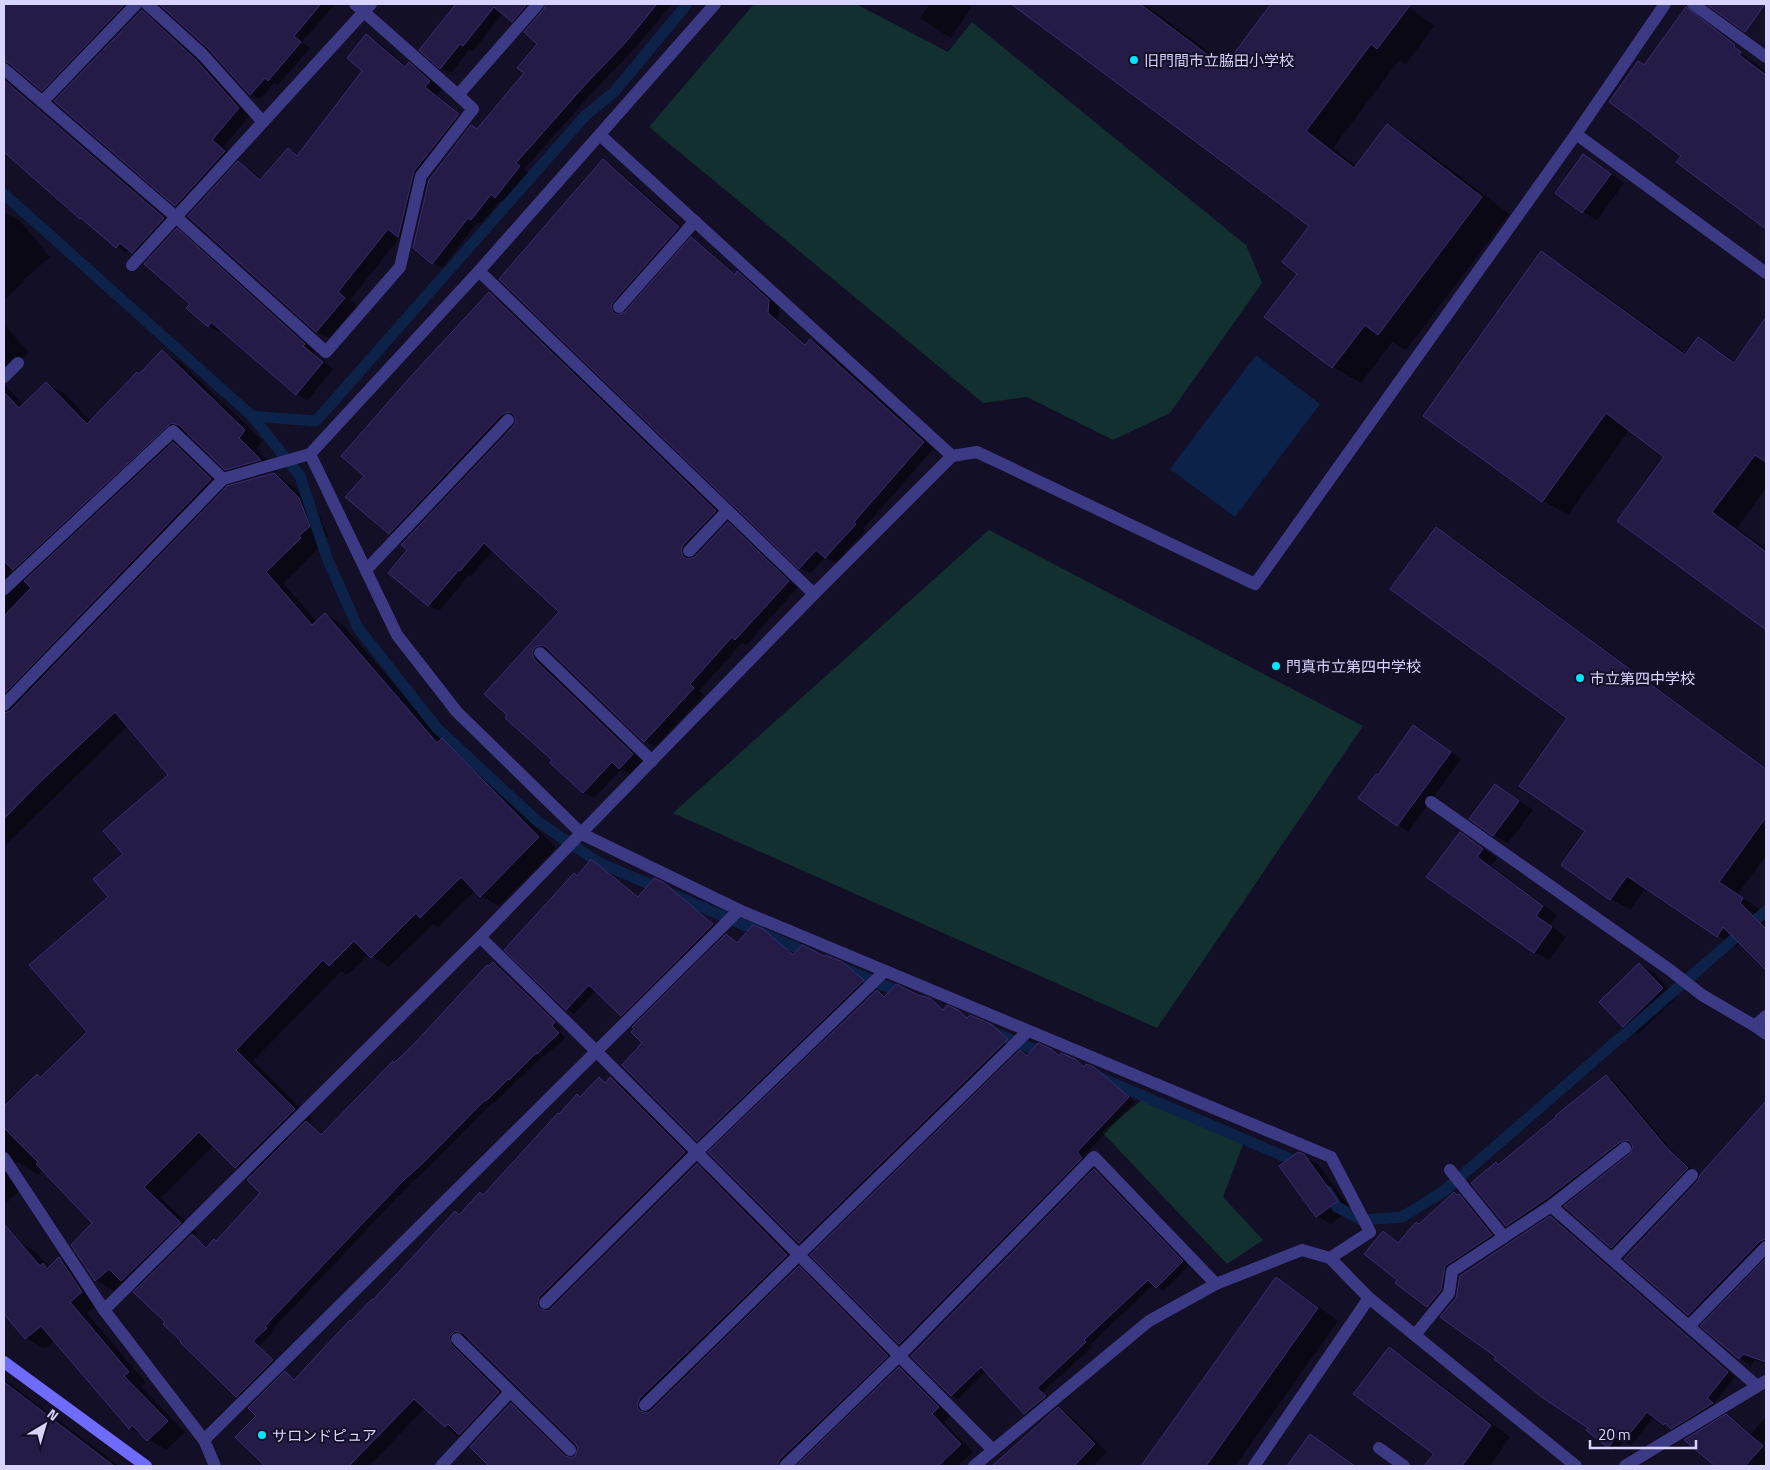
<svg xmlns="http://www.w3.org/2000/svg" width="1770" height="1470" font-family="'Titillium Web','Noto Sans JP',sans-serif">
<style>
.green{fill:#12302f}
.water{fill:#0c2248}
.shadow{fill:#0007;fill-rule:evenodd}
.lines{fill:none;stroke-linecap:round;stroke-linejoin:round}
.stream{stroke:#0c2248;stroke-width:11}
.building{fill:#241b47;stroke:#3b2d73}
.service{stroke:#3d3a85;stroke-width:12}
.minor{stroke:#3d3a85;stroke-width:12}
.secondary{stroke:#6f6bff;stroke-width:12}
.poi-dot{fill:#00e5ff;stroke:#130f26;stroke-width:2}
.labels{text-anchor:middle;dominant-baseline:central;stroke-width:4;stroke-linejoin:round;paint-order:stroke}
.poi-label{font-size:15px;fill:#d9d4ff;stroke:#130f26;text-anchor:start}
</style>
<rect width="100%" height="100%" fill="#130f26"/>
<!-- green -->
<g class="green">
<polygon points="754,4 856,4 948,52 972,22 1246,245 1262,283 1170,413 1113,440 1027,397 983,403 649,127"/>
<polygon points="989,530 1363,726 1157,1028 673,813"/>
<polygon points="1147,1096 1244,1142 1223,1197 1263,1240 1227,1264 1102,1132"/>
</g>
<!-- water -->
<polygon class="water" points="1256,355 1320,404 1235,517 1170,469"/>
<!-- shadow -->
<g class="shadow">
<polygon points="4,4 139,4 52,95 42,90 15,67 12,66 7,69 5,77 8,82 173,224 142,257 129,249 126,252 117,247 11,154 4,150"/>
<polygon points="161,4 335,4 302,42 310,48 278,85 274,83 260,99 251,94 208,47"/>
<polygon points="458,4 543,4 522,26 503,13 473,51 470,49 451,73 441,68 421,50"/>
<polygon points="547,4 672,4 635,48 592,93 524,169 529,173 506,202 501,200 481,224 478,222 442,268 433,263 478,130 526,73 539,43"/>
<polygon points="930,4 973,4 951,38 920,18"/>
<polygon points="1013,4 1144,4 1227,65 1273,4 1405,4 1434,26 1406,64 1399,60 1333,148 1356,166 1387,126 1415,142 1509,214 1406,350 1392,342 1361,383 1333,367 1265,317 1298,273 1311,226"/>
<polygon points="142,12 153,18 208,68 250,115 223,147 236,158 188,211 176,205"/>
<polygon points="1692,18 1766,71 1765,74 1766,83 1764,86 1766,87 1766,230 1683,156 1645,67"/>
<polygon points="366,36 379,43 407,66 409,64 422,71 442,89 437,95 470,122 427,179 411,243 400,237 350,300 357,306 329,338 316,331 238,163 251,170 262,180 288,150 299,156 364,71"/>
<polygon points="1584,155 1624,183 1597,220 1583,212"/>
<polygon points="603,160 613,166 689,233 621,312 622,315 626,313 692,239 702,245 736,275 738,273 748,279 779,307 778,320 807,345 811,340 821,346 934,448 863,529 865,531 836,563 825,557 810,573 800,568 501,279"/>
<polygon points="4,212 20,221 50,257 23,280 25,281 4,300"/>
<polygon points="177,230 188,236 315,351 314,353 333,369 307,401 296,394 221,329 219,332 208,326 192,304"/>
<polygon points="1541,253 1567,268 1687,354 1699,338 1736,362 1766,319 1766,488 1737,528 1763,547 1766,542 1766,629 1619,521 1666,456 1630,429 1568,515 1543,501 1425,416"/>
<polygon points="489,294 500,300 726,517 691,556 692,559 695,558 728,524 738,530 798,587 746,645 742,643 699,691 704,695 655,747 645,741 551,651 545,653 643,761 630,774 622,769 594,798 583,792 509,715 486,694 561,612 494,550 471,576 469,575 439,611 428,605 517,422 516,419 513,420 400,539 389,533 366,476"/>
<polygon points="4,325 29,352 4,376"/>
<path d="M162 352 180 362 263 441 256 449 277 470 244 480 226 469 189 433 176 445 191 454 227 488 274 474 292 485 317 510 328 536 317 547 318 549 283 583 317 622 325 614 343 625 443 741 460 750 556 848 499 906 481 896 476 890 438 927 433 924 389 967 369 954 347 975 341 971 253 1061 312 1120 309 1124 323 1136 494 963 500 967 561 1027 558 1030 565 1038 544 1057 543 1056 493 1104 492 1103 431 1165 410 1184 271 1331 273 1332 259 1346 279 1365 244 1400 237 1396 183 1341 138 1289 125 1282 114 1291 96 1280 94 1223 43 1170 38 1175 18 1162 15 1164 24 1187 4 1205V1104L14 1094 17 1096 37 1076 42 1079 88 1032 110 897 125 854 170 775 128 726 4 846V384L24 406 47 384 65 394 91 422ZM214 1145 236 1167 252 1176 262 1193 216 1242 207 1248 194 1237 198 1234 161 1198Z"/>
<polygon points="1436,529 1456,540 1766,768 1766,855 1738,894 1766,914 1766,969 1740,943 1737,947 1717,935 1646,887 1631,910 1611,899 1563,865 1587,831 1569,718"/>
<polygon points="1413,726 1461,759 1408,832 1360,798 1379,776"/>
<polygon points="1496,785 1533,810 1508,843 1494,835"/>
<polygon points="1460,834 1497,858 1491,866 1557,915 1550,925 1566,937 1549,960 1534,952"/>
<polygon points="592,861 639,897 662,883 671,888 720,929 629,1019 621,1015 596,990 574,1014 567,1009"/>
<polygon points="763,930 771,935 794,955 848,967 870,985 705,1144 698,1140 738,944"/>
<polygon points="1640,965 1654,973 1677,997 1638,1034 1623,1026"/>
<polygon points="877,992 886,998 917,996 929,1000 944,1010 958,1011 969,1019 991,1025 1014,1044 806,1246 800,1242 710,1152"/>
<polygon points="1051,1050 1060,1056 1075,1060 1085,1067 1093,1068 1101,1072 1135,1102 1083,1157 1088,1162 907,1347 900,1343 812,1255 1021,1051 1028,1056"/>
<polygon points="1606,1076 1614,1081 1675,1154 1695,1173 1620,1251 1612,1247 1631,1155 1634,1147 1633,1145 1628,1145 1514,1230 1506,1225 1499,1166"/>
<polygon points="599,1079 607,1083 611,1079 623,1086 697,1160 552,1304 547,1313 697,1165 710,1173 799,1263 652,1406 647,1415 799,1268 812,1275 900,1364 793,1466 489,1466 471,1448 511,1405 524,1412 572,1459 577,1456 579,1448 577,1443 470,1338 464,1340 511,1400 470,1444 457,1436 425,1408 369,1466 267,1466 237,1437 257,1416 285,1373 296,1379 373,1301 456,1213 460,1215 484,1196 559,1115 581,1098"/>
<polygon points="1758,1112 1766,1116 1766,1254 1701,1321 1689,1314 1625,1259 1699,1181"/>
<polygon points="1303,1156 1318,1164 1351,1209 1331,1224 1317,1216"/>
<polygon points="1094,1170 1101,1174 1189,1265 1163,1291 1154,1284 1090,1345 1092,1347 1043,1392 1052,1400 1032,1417 1025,1413 986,1371 958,1399 951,1395"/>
<polygon points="1459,1195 1466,1199 1498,1239 1452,1270 1434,1310 1397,1282 1399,1244 1419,1225"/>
<polygon points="1550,1218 1558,1222 1735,1377 1714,1403 1720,1408 1680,1432 1664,1424 1654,1416 1631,1446 1624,1441 1616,1451 1609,1447 1590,1428"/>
<polygon points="4,1223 23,1245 37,1253 50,1268 59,1258 77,1269 100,1302 87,1313 146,1383 141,1387 185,1432 166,1450 130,1428 55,1340 44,1349 26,1338 4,1312"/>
<polygon points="1766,1260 1766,1364 1755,1360 1751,1365 1739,1358 1702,1326"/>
<polygon points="1276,1279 1297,1291 1338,1321 1235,1466 1143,1466"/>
<polygon points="1389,1349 1409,1360 1510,1437 1490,1466 1426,1466 1435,1454"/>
<polygon points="899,1369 912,1376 951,1415 944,1422 973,1452 957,1466 798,1466"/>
<polygon points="4,1379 119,1466 4,1466"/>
<polygon points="1058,1409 1070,1416 1107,1452 1093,1466 1012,1466 1004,1457"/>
<polygon points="1726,1416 1738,1423 1751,1434 1766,1417 1766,1466 1717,1466 1686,1440"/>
<polygon points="1310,1436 1330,1447 1357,1466 1288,1466"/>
</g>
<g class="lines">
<!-- stream -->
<g class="stream">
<polyline points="4,194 252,416 300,476 327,558 358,628 437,728 537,821 598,862 813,955"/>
<polyline points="252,416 316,421 585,116 615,91 687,4"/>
<polyline points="843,968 904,994"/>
<polyline points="993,1032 1047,1055"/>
<polyline points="1099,1077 1302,1164"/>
<polyline points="1327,1191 1337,1207 1362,1220 1402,1217 1444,1191 1766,911"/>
</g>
</g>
<!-- building -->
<g class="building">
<polygon points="4,4 125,4 42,91 9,63 4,61"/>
<polygon points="159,4 321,4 294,36 301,42 268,81 265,78 250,95 208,48"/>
<polygon points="456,4 527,4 512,22 494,7 463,46 460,44 440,69 419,50"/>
<polygon points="546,4 657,4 625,43 583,87 516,163 520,166 495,198 491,194 471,220 468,218 432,264 413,248 429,180 471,125 477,129 524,73 517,68 537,44 524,32 544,9"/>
<polygon points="1011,4 1140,4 1224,67 1271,4 1411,4 1377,49 1371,44 1306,131 1354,168 1387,124 1482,197 1378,335 1365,325 1332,368 1264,317 1297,274 1282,262 1309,226"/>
<polygon points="1706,4 1765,4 1745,32"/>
<polygon points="1686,7 1735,45 1734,47 1741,52 1739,55 1766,75 1766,229 1676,162 1681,156 1637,122 1609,102 1638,61 1644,65"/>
<polygon points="142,10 196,60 239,108 212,140 225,151 175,206 54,101"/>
<polygon points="366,34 405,67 409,62 430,81 425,87 459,114 414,171 398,237 388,229 338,292 345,298 316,332 188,216 238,161 260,180 288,148 297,156 362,71 347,58"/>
<polygon points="4,80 164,218 132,253 120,243 116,248 81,218 80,219 4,152"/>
<polygon points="1583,154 1611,174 1582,213 1555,193"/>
<polygon points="603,159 679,227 613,302 611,306 613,313 618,315 625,312 691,237 735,275 737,271 769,300 768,313 805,345 810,339 924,442 854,522 856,524 825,558 816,550 799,569 499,279"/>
<polygon points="177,228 305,344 303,346 323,362 296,395 211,322 208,327 186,308 190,304 144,264"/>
<polygon points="1541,251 1685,355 1698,337 1734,363 1766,317 1766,462 1755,455 1712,512 1766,552 1766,630 1617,521 1664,457 1606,413 1542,502 1423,416"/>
<polygon points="489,292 716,511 683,545 681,550 683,557 688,559 695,557 728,522 789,581 735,640 732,637 690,684 694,688 644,742 546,647 541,645 535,647 532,652 534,659 633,754 619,769 612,762 583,793 550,763 552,760 505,718 507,715 484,694 559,612 484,543 460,571 459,570 428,606 388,573 407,550 401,545 514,426 516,421 514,414 509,412 502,414 389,534 345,497 364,476 341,456 414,373"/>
<polygon points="162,350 245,430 239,438 261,460 225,470 179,425 171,423 13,570 4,561 4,392 19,408 46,382 87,424 137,372 139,374"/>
<polygon points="173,442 211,479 4,694 4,616 31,588 24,581"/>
<polygon points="274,473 299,498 310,526 299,536 301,538 266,572 312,625 325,613 437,743 442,738 539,837 480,897 461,877 420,918 416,913 371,958 354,941 329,966 323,960 236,1050 295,1109 235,1168 199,1132 144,1187 181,1223 121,1281 109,1269 95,1281 71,1245 92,1223 36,1164 38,1162 4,1128 4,1106 37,1074 40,1078 87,1032 29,965 108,897 93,879 123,854 103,831 168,775 115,712 37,785 4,819 4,713 10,711 227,486"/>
<polygon points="1436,527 1766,769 1766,817 1719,882 1743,898 1740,903 1766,929 1766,970 1723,927 1717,937 1627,876 1610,900 1561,865 1585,831 1519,786 1567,718 1390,589"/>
<polygon points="1413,725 1451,752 1397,826 1358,798 1376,774 1378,775"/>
<polygon points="1495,784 1519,801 1493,836 1469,819"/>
<polygon points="1460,832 1483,849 1477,857 1543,906 1536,916 1552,927 1534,953 1426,877"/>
<polygon points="591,859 638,897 654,878 663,882 713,924 621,1016 589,985 566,1010 504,950 574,873 577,876"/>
<polygon points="753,925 763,929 793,955 802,945 824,956 825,955 841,961 864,980 697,1141 622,1065 642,1043 631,1032 634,1029 632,1027 726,934 737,943"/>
<polygon points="493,962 555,1022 552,1026 559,1033 537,1054 536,1053 509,1080 508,1079 486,1101 485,1100 424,1162 403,1181 265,1326 267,1328 253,1341 273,1360 236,1397 180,1342 181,1341 163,1324 165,1322 133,1292 192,1234 206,1248 214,1239 216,1241 260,1193 247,1180 306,1121 321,1135 393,1061 394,1063 414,1044 487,965 489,966"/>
<polygon points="1639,963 1663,988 1623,1027 1599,1002"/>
<polygon points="896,984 918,995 930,998 943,1010 947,1005 958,1010 967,1018 970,1015 991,1024 1008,1039 799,1243 708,1152 877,990 884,997"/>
<polygon points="1038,1043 1051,1049 1059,1056 1061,1053 1075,1059 1084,1067 1086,1064 1094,1067 1129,1097 1077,1152 1082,1158 899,1344 810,1255 1020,1050 1027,1056"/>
<polygon points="1606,1075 1667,1148 1688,1168 1611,1248 1564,1206 1630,1154 1633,1146 1628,1140 1620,1142 1546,1199 1506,1226 1471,1183 1496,1162 1498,1165 1556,1117 1555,1116"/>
<polygon points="599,1077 605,1083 610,1077 685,1152 539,1297 537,1305 540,1309 547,1311 551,1309 697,1164 787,1255 639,1399 637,1407 640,1411 647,1413 651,1411 799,1266 888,1356 779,1460 777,1466 489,1466 470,1447 511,1403 565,1456 572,1458 575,1456 578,1448 576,1444 463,1333 455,1331 449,1337 451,1344 499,1392 459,1435 448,1424 445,1427 414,1399 349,1466 265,1466 235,1437 256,1416 248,1408 285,1371 294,1380 350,1320 351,1321 372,1299 373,1300 455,1211 459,1215 480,1192 483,1195 558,1113 559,1114 577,1094 580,1097"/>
<polygon points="1766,1101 1766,1239 1760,1241 1688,1315 1624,1259 1698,1181 1700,1175"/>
<polygon points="1298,1152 1304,1154 1338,1201 1316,1217 1279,1166"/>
<polygon points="1094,1169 1183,1261 1156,1288 1148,1280 1084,1340 1086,1342 1037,1388 1046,1396 1024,1414 981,1367 951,1396 911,1356"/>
<polygon points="1454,1192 1457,1195 1459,1194 1492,1235 1445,1266 1441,1290 1427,1307 1395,1283 1397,1280 1364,1254 1383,1231 1398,1243 1416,1222 1419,1224"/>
<polygon points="1550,1216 1728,1372 1707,1398 1713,1403 1671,1429 1665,1423 1664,1425 1647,1412 1623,1442 1616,1437 1608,1448 1586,1430 1588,1428 1543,1398 1494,1359 1496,1357 1440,1317 1456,1298 1460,1276"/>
<polygon points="4,1224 40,1266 43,1263 47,1269 59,1257 82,1292 70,1302 129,1372 124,1376 168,1421 147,1441 132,1425 129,1429 41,1326 25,1339 4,1314"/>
<polygon points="1766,1258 1766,1362 1743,1354 1739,1359 1700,1326"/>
<polygon points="1276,1277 1318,1308 1206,1466 1141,1466"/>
<polygon points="1389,1347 1491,1425 1462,1466 1424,1466 1434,1454 1353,1394"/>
<polygon points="899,1367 939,1407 932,1414 961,1444 938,1466 796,1466"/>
<polygon points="4,1382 114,1466 4,1466"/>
<polygon points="1058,1407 1095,1444 1074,1466 992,1466"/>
<polygon points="1726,1414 1763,1446 1745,1466 1715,1466 1684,1440"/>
<polygon points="1310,1434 1355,1466 1287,1466"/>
</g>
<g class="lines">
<!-- service -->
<g class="service">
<polyline points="42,102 136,4"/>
<polyline points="600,135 952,456"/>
<polyline points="619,307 695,221"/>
<polyline points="4,377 18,363"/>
<polyline points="689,551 727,511"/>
<polyline points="366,570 508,420"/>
<polyline points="540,653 652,761"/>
<polyline points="1431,802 1670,970 1702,995 1755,1026"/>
<polyline points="1450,1170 1504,1237"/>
<polyline points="1551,1206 1625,1148"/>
<polyline points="1612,1259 1692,1175"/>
<polyline points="1689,1326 1766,1247"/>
</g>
<!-- minor -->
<g class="minor">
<polyline points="147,4 202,54 263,122"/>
<polyline points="355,4 458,95 538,4"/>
<polyline points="1693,4 1766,57"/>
<polyline points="4,69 176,217 326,352 400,267 421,176 473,109 458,95"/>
<polyline points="1576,134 1766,273"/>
<polyline points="132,265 371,4"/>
<polyline points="479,271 814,594"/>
<polyline points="310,454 397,635 457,712 582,834 739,910 1331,1157 1370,1232 1330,1258"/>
<polyline points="4,589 173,431 223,479"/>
<polyline points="4,705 223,479 310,454 479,271 715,4"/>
<polyline points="480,937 596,1051 993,1450"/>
<polyline points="1766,1016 1755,1026 1766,1034"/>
<polyline points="4,1158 104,1310 204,1440 215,1466"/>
<polyline points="545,1303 697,1152 885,971"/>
<polyline points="104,1310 480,937 814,594 952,456 977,452 1255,584 1576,134 1665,4"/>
<polyline points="1415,1335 1449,1293 1452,1271 1551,1206 1757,1386"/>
<polyline points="457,1339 570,1450"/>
<polyline points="645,1405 1028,1031"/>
<polyline points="204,1440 739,910"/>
<polyline points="1379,1448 1404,1466"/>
<polyline points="441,1466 510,1392"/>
<polyline points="785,1466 899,1356 1094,1157 1216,1284"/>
<polyline points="974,1466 1149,1321 1216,1284 1302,1250 1330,1258 1369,1298 1576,1466"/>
<polyline points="1254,1466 1369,1298"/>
<polyline points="1625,1466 1766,1381"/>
</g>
<!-- secondary -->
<polyline class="secondary" points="4,1362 146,1466"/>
</g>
<!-- markers -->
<g class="poi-dot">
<circle cx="1134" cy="60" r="5"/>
<circle cx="1276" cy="666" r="5"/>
<circle cx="1580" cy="678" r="5"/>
<circle cx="262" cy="1435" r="5"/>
</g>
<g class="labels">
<!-- poi labels -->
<g class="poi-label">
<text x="1144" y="60">旧門間市立脇田小学校</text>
<text x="1286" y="666">門真市立第四中学校</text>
<text x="1590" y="678">市立第四中学校</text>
<text x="272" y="1435">サロンドピュア</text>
</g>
</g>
<!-- border -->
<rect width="1770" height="1470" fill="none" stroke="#d9d4ff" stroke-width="10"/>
<!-- north arrow -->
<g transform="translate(45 1425) rotate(38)" stroke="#130f26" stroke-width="4" paint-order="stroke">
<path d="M0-4L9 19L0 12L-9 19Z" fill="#d9d4ff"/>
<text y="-8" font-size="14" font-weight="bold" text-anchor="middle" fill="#d9d4ff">N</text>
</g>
<!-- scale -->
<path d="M1590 1440v8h106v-8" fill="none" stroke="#d9d4ff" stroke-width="2.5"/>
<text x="1598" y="1440" font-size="15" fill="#d9d4ff" stroke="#130f26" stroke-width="4" paint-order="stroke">20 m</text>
</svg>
